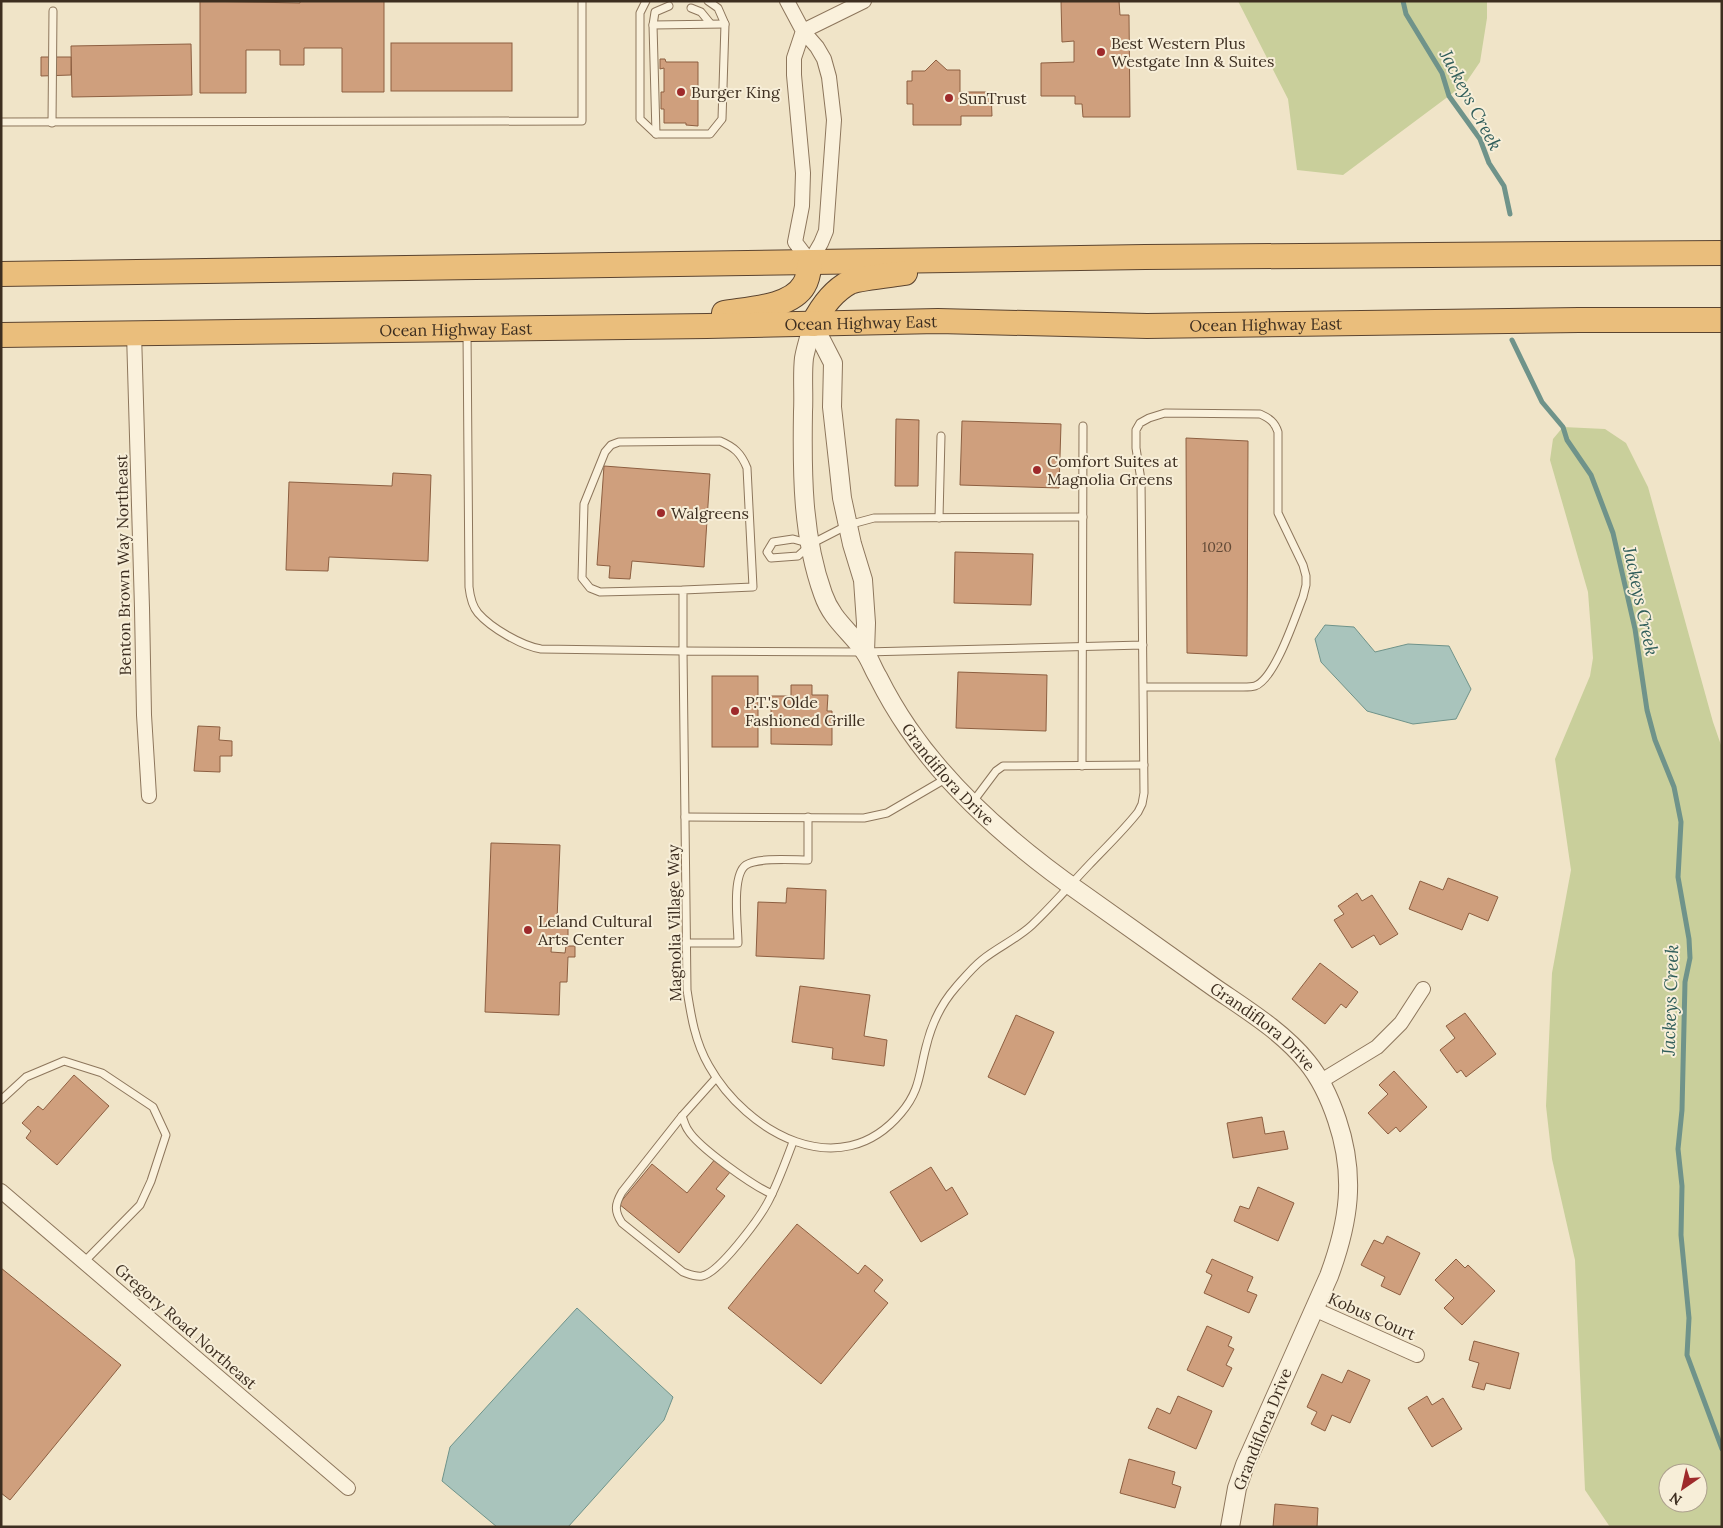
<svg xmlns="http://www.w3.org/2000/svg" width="1723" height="1528" font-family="Lora,serif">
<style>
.green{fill:#c9cf9b;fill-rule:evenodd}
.water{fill:#a9c4bc;stroke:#6f938a}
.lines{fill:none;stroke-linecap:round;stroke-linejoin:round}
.stream{stroke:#6f938a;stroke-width:5}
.building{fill:#cf9f7d;stroke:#8d5f41}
.service-casing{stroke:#8d765c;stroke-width:9}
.minor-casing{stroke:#8d765c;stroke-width:16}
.tertiary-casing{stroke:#8d765c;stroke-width:20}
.trunk-casing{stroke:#5b4430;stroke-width:26}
.service{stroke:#faf1dc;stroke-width:7}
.minor{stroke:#faf1dc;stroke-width:14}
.tertiary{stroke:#faf1dc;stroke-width:18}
.trunk{stroke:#eabe7c;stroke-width:24}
.poi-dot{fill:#9e2a2b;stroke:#f7eed8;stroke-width:2}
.labels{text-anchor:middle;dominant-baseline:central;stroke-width:4;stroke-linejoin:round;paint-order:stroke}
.number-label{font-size:14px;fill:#624a37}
.poi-label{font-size:16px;fill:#3d2e20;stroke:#f7eed8;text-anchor:start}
.street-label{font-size:16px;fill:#3d2e20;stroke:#f7eed8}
.water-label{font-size:18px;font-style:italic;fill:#2f5d5a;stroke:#f7eed8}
</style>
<rect width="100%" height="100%" fill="#f0e4c8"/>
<!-- green -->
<g class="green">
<polygon points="1238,1 1487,1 1487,18 1480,62 1465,84 1343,175 1297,170 1288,99"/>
<path d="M1563 427 1605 429 1626 443 1648 487 1713 722 1722 748V1527H1610L1585 1490 1575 1260 1552 1159 1546 1106 1552 973 1571 870 1555 759 1590 676 1593 658 1588 592 1550 460 1553 439ZM1668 1473H1698V1503H1668Z"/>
</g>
<!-- water -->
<g class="water">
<polygon points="1325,625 1354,627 1375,652 1408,644 1449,646 1471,689 1456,719 1413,724 1367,711 1321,662 1315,639"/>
<polygon points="577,1308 673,1397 664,1420 568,1527 497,1527 442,1481 450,1447"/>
</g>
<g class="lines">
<!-- stream -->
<g class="stream">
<polyline points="1403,1 1406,14 1442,73 1449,96 1480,139 1489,163 1504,186 1510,214"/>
<polyline points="1512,340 1542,402 1563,427 1567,440 1591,475 1613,533 1635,629 1647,710 1655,740 1674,787 1681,822 1678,877 1689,939 1690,958 1685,982 1682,1110 1678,1149 1682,1186 1681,1235 1689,1318 1687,1355 1722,1449"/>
</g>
</g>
<!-- building -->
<g class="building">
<polygon points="200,1 300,3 300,1 384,1 384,92 342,92 342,48 304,48 304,65 280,65 280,50 246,50 246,93 200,93"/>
<polygon points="1061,1 1119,1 1120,15 1129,15 1130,117 1083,117 1082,104 1075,104 1075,96 1041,96 1041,63 1074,62 1074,41 1062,42"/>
<rect x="391" y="43" width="121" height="48"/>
<polygon points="191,44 192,95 72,97 71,46"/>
<polygon points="41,57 71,57 71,75 41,76"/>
<polygon points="660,59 665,59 666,62 698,62 698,126 686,125 686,123 664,123 664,109 661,109 661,92 664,92 664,68 660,69"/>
<polygon points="936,60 947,70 960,70 960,92 991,92 992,116 961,116 961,125 913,125 913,104 907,104 907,81 912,81 912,71 925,71"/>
<polygon points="896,419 919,420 918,486 895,486"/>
<polygon points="962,421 1061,424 1059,488 960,485"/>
<polygon points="1186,438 1248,441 1247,656 1187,653"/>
<polygon points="604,466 710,474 704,567 632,561 630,579 609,578 610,566 597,565"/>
<polygon points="393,473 431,475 428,561 329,557 328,571 286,570 289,482 392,486"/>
<polygon points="955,552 1033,554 1031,605 954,603"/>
<polygon points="958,672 1047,675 1046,731 956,728"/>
<rect x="712" y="676" width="46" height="71"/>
<polygon points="791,685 812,685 812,695 828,695 827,711 832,711 832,745 771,744 771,696 791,696"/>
<polygon points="198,726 220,727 219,740 232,741 232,756 220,756 220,772 194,771"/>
<polygon points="491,843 560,845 557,920 568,921 568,940 552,940 551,952 565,953 566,946 575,946 575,957 568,957 567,982 560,982 559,1015 485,1012"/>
<polygon points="1448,878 1498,897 1488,921 1469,913 1462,930 1409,909 1420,881 1443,890"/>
<polygon points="787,888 826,890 824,959 756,956 758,902 786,903"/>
<polygon points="1357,893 1362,901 1372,895 1398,934 1380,945 1374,935 1352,948 1334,920 1344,914 1338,906"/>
<polygon points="1320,963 1358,992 1346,1008 1341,1004 1325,1024 1292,999"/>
<polygon points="800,986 870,995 864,1036 887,1040 884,1066 832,1059 833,1048 792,1042"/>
<polygon points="1465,1013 1496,1054 1466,1077 1461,1070 1457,1073 1440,1050 1455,1038 1446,1026"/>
<polygon points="1016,1015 1054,1032 1025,1095 988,1077"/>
<polygon points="1394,1071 1427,1107 1400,1132 1396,1127 1388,1134 1368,1113 1388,1094 1379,1085"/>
<polygon points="74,1075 109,1106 57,1165 26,1138 31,1131 22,1123 38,1106 43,1110"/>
<polygon points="1262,1117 1265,1134 1284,1131 1288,1149 1233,1158 1227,1123"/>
<polygon points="716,1158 731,1171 716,1189 725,1196 679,1253 619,1204 652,1164 687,1193"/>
<polygon points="931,1167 946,1191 952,1187 968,1214 921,1242 890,1192"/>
<polygon points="1258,1187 1294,1203 1278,1241 1234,1221 1240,1206 1249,1209"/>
<polygon points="797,1224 858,1274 865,1265 883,1280 874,1291 888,1303 821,1384 728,1308"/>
<polygon points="1387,1236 1420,1253 1400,1295 1381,1286 1385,1277 1361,1265 1374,1240 1383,1244"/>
<polygon points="1212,1259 1253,1277 1247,1291 1257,1295 1249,1313 1204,1293 1212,1275 1206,1272"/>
<polygon points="1456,1259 1465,1268 1468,1265 1495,1291 1462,1325 1444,1308 1454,1298 1435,1280"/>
<polygon points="1,1268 121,1365 10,1500 1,1493"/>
<polygon points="1207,1326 1232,1337 1228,1346 1234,1349 1226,1365 1232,1368 1223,1387 1187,1370"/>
<polygon points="1474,1341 1519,1353 1510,1389 1486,1383 1484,1390 1472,1387 1479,1363 1469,1360"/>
<polygon points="1348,1370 1370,1380 1350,1423 1332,1415 1325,1431 1311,1424 1317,1412 1307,1407 1322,1374 1342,1383"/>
<polygon points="1178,1396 1212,1411 1196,1449 1148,1428 1157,1408 1170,1414"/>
<polygon points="1427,1396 1432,1405 1443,1398 1462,1429 1432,1447 1408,1408"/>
<polygon points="1129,1459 1175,1472 1172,1484 1181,1487 1175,1508 1120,1493"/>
<polygon points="1275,1504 1318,1508 1317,1527 1273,1527"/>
</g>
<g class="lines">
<!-- service casing -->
<g class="service-casing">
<g id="service">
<polyline points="646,1 640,13 640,119 656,134 710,134 722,119 725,24 718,8 708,1"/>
<polyline points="691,8 701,12 710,23"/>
<polyline points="653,25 655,12 669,6"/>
<polyline points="1,122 582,121 582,1"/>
<polyline points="52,123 53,11"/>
<polyline points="656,134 653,25 725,24"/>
<path d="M467 332 469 587C470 596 472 606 478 613 491 628 522 646 541 649L683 651V590L753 587 747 468C741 453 734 447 720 441L619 442 611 445 605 452 584 504 582 578 590 588 600 592 683 590"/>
<polyline points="939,518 941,436"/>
<polygon points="793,539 811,544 798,556 771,558 767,552 773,542"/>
<polyline points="811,544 848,525 874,518 1083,517"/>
<path d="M1143 645 865 652 683 651 687 990C691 1016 695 1042 709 1066 746 1132 840 1186 901 1113 920 1091 919 1074 926 1047 931 1026 941 1004 956 987 964 978 973 967 982 960 998 947 1017 939 1032 925 1052 906 1070 885 1089 865 1106 847 1123 831 1138 812L1142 804 1144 793 1141 480 1136 448V430L1140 423 1149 418 1165 413 1260 414C1269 418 1275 422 1278 432V513L1303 565 1306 576V585L1303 597C1295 617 1275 679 1255 686 1252 687 1247 687 1243 687H1143"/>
<polyline points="1082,766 1083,426"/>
<polyline points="972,803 996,771 1003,766 1144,765"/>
<polyline points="685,817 864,818 887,813 947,778"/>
<path d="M686 943H738C738 926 731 875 746 865 758 857 793 860 808 860V817"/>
<path d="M716 1078 682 1116 622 1192C615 1204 614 1211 622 1223L683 1272C689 1274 695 1277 702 1276 719 1273 759 1219 768 1202 778 1183 785 1163 793 1142"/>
<polyline points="1,1100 26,1077 64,1061 102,1073 153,1107 166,1135 151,1181 140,1205 84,1262"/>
<path d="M682 1116C684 1121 685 1126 688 1130 698 1147 753 1186 772 1194"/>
</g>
</g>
<!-- minor casing -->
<g class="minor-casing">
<g id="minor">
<polyline points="787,1 803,31 817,47 824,59 829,77 834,120 826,231 821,243 810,262 795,242 802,206 803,173 794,75 794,58 803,31"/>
<polyline points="803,31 864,1"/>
<polyline points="134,333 142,608 144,715 149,796"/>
<polyline points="1321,1081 1377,1047 1401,1023 1423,989"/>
<polyline points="1,1191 348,1488"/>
<polyline points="1314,1309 1417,1355"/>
</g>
</g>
<!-- tertiary casing -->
<g class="tertiary-casing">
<g id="tertiary">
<path id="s1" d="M813 324C810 335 806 347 804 358 802 375 804 394 803 412 802 472 802 536 823 594 832 620 849 630 864 651 870 659 873 669 878 677 887 695 897 712 908 728 954 795 1018 849 1084 895 1128 926 1172 957 1215 988 1247 1010 1283 1032 1307 1062 1321 1079 1330 1099 1337 1120 1356 1176 1349 1222 1329 1276L1245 1465 1237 1488 1230 1527"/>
<polyline points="813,324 833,363 832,407 839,470 842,498 852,544 863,580 866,623 865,652"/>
</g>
</g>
<!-- trunk casing -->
<g class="trunk-casing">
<g id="trunk">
<polyline points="1,274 1145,257 1722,253"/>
<path d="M724 313C747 309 791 308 804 285 808 279 809 270 810 262"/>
<path d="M813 324C821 308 833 291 850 282 860 278 892 275 905 273"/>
<path id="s2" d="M1 335 707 326 938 321 1147 326 1579 320H1722"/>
</g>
</g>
<!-- service -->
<use href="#service" class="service"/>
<!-- minor -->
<use href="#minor" class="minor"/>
<!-- tertiary -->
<use href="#tertiary" class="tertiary"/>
<!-- trunk -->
<use href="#trunk" class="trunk"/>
</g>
<!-- markers -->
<g class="poi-dot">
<circle cx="1101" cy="52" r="5"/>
<circle cx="681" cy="92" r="5"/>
<circle cx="949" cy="98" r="5"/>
<circle cx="1037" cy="470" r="5"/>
<circle cx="661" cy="513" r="5"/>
<circle cx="735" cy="711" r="5"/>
<circle cx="528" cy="930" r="5"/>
</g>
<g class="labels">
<!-- number labels -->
<g class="number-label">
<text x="1217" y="547">1020</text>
</g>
<!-- poi labels -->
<g class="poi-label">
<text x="1111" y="43">Best Western Plus<tspan x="1111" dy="18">Westgate Inn &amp; Suites</tspan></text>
<text x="691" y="92">Burger King</text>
<text x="959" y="98">SunTrust</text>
<text x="1047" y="461">Comfort Suites at<tspan x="1047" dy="18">Magnolia Greens</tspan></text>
<text x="671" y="513">Walgreens</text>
<text x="745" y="702">P.T.'s Olde<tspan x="745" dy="18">Fashioned Grille</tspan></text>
<text x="538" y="921">Leland Cultural<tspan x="538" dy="18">Arts Center</tspan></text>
</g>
<!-- street labels -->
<g class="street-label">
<text stroke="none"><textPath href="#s2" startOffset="860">Ocean Highway East</textPath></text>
<text stroke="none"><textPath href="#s2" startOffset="1265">Ocean Highway East</textPath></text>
<text stroke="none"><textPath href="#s2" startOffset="455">Ocean Highway East</textPath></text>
<text transform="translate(123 565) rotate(-91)">Benton Brown Way Northeast</text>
<text stroke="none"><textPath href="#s1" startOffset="494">Grandiflora Drive</textPath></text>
<text transform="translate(674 923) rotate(-91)">Magnolia Village Way</text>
<text stroke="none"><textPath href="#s1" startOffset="899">Grandiflora Drive</textPath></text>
<text transform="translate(1372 1316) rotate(24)">Kobus Court</text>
<text transform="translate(186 1326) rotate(41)">Gregory Road Northeast</text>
<text transform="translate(1262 1429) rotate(-68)">Grandiflora Drive</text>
</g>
<!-- water labels -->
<g class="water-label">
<text transform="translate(1471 100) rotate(62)">Jackeys Creek</text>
<text transform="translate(1641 601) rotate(78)">Jackeys Creek</text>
<text transform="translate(1670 1000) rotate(-88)">Jackeys Creek</text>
</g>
</g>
<!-- border -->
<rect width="1723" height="1528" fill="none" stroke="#3d2e20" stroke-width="5"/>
<!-- north arrow -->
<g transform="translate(1683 1488) rotate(214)"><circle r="24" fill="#f7eed8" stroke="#ada18e"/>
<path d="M0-4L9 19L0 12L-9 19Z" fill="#9e2a2b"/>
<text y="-8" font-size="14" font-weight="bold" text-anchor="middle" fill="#3d2e20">N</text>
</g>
</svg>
